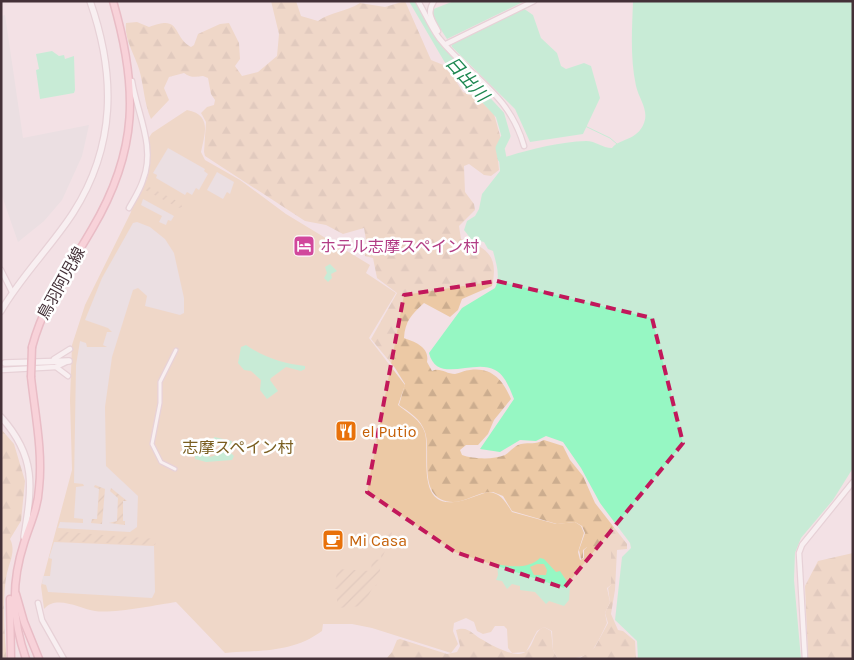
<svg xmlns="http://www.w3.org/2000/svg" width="854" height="660" font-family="Karla,'Noto Sans JP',sans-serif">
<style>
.forest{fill:url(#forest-firs)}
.park{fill:#ecc9a5}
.garden{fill:url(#garden-furrows)}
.parking{fill:#e2dbdd;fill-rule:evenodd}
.water{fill:#96f7c3;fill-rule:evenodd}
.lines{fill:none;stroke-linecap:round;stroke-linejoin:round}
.stream{stroke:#96f7c3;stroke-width:1}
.river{stroke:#96f7c3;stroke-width:9}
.pedestrian-casing{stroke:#dabdc5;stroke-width:5.5}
.minor-casing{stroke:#dabdc5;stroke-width:7}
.tertiary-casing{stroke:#dabdc5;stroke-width:8}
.secondary-casing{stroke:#de8f9f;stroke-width:9}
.pedestrian{stroke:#fff;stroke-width:3}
.minor{stroke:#fff;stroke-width:4.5}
.tertiary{stroke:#fff;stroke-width:5.5}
.secondary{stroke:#ffbfca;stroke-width:6}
.secondary-bridge-casing{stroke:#de8f9f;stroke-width:9;stroke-linecap:butt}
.secondary-bridge{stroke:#ffbfca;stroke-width:6}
.marked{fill:none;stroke:#c2185b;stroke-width:4;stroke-dasharray:10 6;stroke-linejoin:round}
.labels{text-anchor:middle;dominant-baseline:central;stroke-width:5;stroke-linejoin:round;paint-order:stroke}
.hotel-label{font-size:16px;fill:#b23c85;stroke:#fff;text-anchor:start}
.street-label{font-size:16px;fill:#443138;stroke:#fff}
.food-label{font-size:16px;fill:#c56008;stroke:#fff;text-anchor:start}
.park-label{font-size:16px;fill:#7a5e20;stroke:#fff}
.water-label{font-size:18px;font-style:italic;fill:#1d8750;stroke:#fff}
</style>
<defs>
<pattern id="forest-firs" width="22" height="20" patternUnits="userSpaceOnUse" patternTransform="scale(1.25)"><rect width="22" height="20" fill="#ecc9a5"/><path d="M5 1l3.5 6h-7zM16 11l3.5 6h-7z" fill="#ccad8f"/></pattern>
<pattern id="garden-furrows" width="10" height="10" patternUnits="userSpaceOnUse" patternTransform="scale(1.25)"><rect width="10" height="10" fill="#ecc9a5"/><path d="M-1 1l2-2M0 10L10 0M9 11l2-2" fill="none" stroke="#ccad8f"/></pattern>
</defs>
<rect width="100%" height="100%" fill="#f3e1e5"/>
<!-- forest -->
<g class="forest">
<path d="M271 1H296L301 16 318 21C330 12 346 12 360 3L385 7 405 1 431 60 446 66 463 92 478 98 494 114 501 139 497 149 499 170 491 176 484 175 469 164 464 166 465 192 474 204 475 210 459 226 461 239C487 247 499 256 492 286L462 299 458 310 450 317 424 303C412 314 405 321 404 338 415 342 430 347 427 362L432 371C440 367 446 374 455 374 460 373 465 370 470 370 492 367 503 380 511 399L494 420 488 434 478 445H466L460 450 462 455C473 459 493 460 505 455 510 452 515 445 521 444 531 442 534 445 544 440L563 446 570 460 583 476 595 503 627 544V549L617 550 615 590 611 614 618 630 623 631 635 641 636 659H579L595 647 608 623 605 613 610 602 608 588 611 585V547H587L583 550V558L581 559 579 550 585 533 582 526 575 522 557 524 512 511 503 496 493 492C479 491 466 502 453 502 416 501 432 453 425 432 421 419 409 412 399 405L405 384 395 368 371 339 397 293 377 278 373 258 365 256 366 240 364 228 343 234 326 225 305 221 205 156 204 152 206 122 201 113 207 107 214 105 215 100 211 94 208 78 203 76C196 77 190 78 184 73L169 77 164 88 169 100 151 119C144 103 144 86 139 69 134 54 124 38 126 23L137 22 149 27C182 14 171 35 191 47L194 45 198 34 220 24 229 23 239 43 240 59 235 66 242 76 258 72 277 56 279 34Z"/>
<path d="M1 429 14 444 25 481 21 521 10 539C16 550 10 561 7 573 2 596 4 635 7 659H1Z"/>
<polygon points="853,553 853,659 808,659 805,586 818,561"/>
<path d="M544 627 551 631 553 650 558 659H386L392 652 397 640 400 639 447 654 457 652 460 646 456 630C468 625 473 635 483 640 491 645 510 655 519 654 535 653 531 632 544 627Z"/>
</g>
<!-- park -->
<path class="park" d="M187 110C212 115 205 133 201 152L205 160 240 180 286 214 370 265 366 273 396 293 369 338 405 385 398 405C408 413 421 420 425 433 430 453 416 506 454 502 465 501 477 495 488 492 501 493 505 501 512 512L556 524 575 522 581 526 584 533 578 552 580 560 584 558V550L587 547H611V585L607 588 610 602 605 613 607 623C593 652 592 659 558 659L553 650 552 631 544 627 537 631 526 652 512 653 508 648 507 629 504 626H495L491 632 483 634 477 631 474 622 466 618 454 623 453 631 458 644 451 653 372 628 352 624H323L322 631C292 653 261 650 225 653L176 602C157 605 111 614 95 611 81 609 56 594 44 609L41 586 72 470 70 400 72 345 85 305 131 212 132 205 147 179 148 139 152 133Z"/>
<!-- garden -->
<g class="garden">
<polygon points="145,185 181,203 182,207 179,208 145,190"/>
<polygon points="95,485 105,488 103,524 91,524 92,519 97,519 99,489 94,487"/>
<polygon points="111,488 127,501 123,521 125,521 125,525 109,523 117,521"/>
<polygon points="64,532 157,539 155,545 54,541"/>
<path d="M392 532C390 542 385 549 382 559 379 569 381 576 376 586L374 585 363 606 337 608V589H335L337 569 371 571 372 559 381 560 382 533 385 535Z"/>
</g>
<!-- parking -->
<g class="parking">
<polygon points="5,15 23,138 89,125 82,156 62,200 44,221 18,242 1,193 1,16"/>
<polygon points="168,148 205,169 204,171 208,174 199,190 196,188 192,195 187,192 185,195 156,178 157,175 153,173"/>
<polygon points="217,172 234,182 230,194 227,192 223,199 207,190"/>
<polygon points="143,199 174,216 171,221 168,220 166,225 159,222 162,216 141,205"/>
<path d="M137 222 150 227 165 239 174 253 184 298V313L180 315 145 306 147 296 138 288 133 290 112 357 105 407 106 466 138 496 137 527 130 532 58 528 60 522 83 523V519L74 518 76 487 84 486 83 484 74 483 76 365 80 341 86 343 87 347H107L103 345 107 332H112L108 328 85 320 102 278 133 223ZM95 485 105 489 102 524 91 523 92 519H97L99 489 94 487ZM111 488 127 501H123V521H125V525L109 523 117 521 118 498 110 491Z"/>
<polygon points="54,542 154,546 155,592 152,598 48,592 46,585 42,584 43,576 50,576 52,559 49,558"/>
</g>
<!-- water -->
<g class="water">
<polygon points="454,1 523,1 523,2 447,39 432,16 431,10"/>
<path d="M633 1H853V468L833 500 801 538 795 553 794 580 801 659H638L637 641 615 620 622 557 631 548 630 543 600 503 581 468 563 442 546 436 536 441 520 440 500 452 480 449 514 399C510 389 505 375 495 370 474 358 437 385 429 353L462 308 495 288C501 276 496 263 493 251L488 249 484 242 471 239 464 230 467 221 475 216 479 209 482 194 500 171 499 159C527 150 557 142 586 141 596 141 602 148 612 148 620 138 637 141 644 123 649 110 639 99 636 86 630 58 632 30 633 1Z"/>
<polygon points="523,8 533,15 541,38 557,53 561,66 566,69 584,63 591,66 600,98 583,134 530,142 515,109 452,47 451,43"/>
<polygon points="52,51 59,56 64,55 65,59 74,56 75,90 74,93 40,99 36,70 39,69 36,54"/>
<polygon points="330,264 337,271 331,274 332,278 328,282 324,278 327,273 325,267"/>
<path d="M246 345C263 357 284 364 305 366V369L301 371 286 367 271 378 270 380 278 391 267 399 260 390 261 380 251 371 244 370 238 363 241 347Z"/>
<polygon points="214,437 232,441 229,451 234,456 232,460 206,462 195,459 195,456 204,452 210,457 219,454 221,448 218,442 213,441"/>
<path d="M540 558 544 559 556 572 560 571 570 586 569 600 564 606 549 601 546 604 535 592 520 590V586L512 584 507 589 502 581 496 580 498 575 497 564C510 567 529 569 540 558ZM537 564H544L547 570 546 575H534L530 567Z"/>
</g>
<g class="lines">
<!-- stream -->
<polyline class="stream" points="585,126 610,138 617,144"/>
<!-- river -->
<polyline class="river" points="414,1 448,59 500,115 506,136 500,148 502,158"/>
<!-- pedestrian casing -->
<g class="pedestrian-casing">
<polyline id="pedestrian" points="175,469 161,462 152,444 160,403 160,382 176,350"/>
</g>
<!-- minor casing -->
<g class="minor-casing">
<g id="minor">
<path d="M418 1C425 13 431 27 439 38 471 78 509 93 524 146"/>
<path d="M434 1C426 13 432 20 438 31"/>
<polyline points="446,44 534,1"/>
<path d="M129 208C134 199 140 190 143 180 156 147 137 113 132 81"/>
<polyline points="1,270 12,292"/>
<polyline points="54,359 70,349"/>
<polyline points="56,367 68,376"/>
<polyline points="1,370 56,367 68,361"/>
<polyline points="38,603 42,620 64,659"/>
<polyline points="805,659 799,553 802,545 853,482"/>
</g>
</g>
<!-- tertiary casing -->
<g class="tertiary-casing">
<g id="tertiary">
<path d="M1 311C21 276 51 247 73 213 116 146 116 75 90 1"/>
<polyline points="5,363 69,361"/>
<path d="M1 417C37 457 32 487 24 537"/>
</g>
</g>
<!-- secondary casing -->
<g class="secondary-casing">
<g id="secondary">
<path d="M32 347C44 302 69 269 92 229 139 150 138 87 113 1"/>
<polyline points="16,594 24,622 39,659"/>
<polyline points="10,599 11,659"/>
<path d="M26 659C12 619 11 583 24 543 30 524 38 508 39 488 43 452 35 414 31 377"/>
</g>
</g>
<!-- pedestrian -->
<use href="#pedestrian" class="pedestrian"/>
<!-- minor -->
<use href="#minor" class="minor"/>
<!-- tertiary -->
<use href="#tertiary" class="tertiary"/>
<!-- secondary -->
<use href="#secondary" class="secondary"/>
<!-- secondary-bridge casing -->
<g class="secondary-bridge-casing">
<polyline id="secondary-bridge" points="31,377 32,347"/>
</g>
<!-- secondary-bridge -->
<use href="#secondary-bridge" class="secondary-bridge"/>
</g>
<!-- marked area -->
<path d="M0 0H854V660H0ZM497 281 652 318 683 443 564 588 455 552 367 492 404 295Z" fill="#f3e1e5" fill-opacity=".55" fill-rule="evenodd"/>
<path class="marked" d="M497 281 652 318 683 443 564 588 455 552 367 492 404 295Z"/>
<!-- icons -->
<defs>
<g id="hotel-square" transform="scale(1.125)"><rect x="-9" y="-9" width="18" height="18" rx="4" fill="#d1479c" stroke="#fff"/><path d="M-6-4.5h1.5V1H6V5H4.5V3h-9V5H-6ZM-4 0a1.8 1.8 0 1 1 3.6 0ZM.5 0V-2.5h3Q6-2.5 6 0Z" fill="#fff"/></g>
<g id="restaurant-square" transform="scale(1.125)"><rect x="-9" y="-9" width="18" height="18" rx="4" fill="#e8710a" stroke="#fff"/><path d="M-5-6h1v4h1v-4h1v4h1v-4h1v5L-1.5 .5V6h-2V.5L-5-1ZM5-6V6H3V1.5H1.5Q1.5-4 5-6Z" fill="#fff"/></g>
<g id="cafe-square" transform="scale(1.125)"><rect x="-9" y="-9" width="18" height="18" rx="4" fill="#e8710a" stroke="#fff"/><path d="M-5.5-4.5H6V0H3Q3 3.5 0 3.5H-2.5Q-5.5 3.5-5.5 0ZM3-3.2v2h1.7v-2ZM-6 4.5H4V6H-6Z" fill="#fff"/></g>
</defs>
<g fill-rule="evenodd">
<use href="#hotel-square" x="304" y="246"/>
<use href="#restaurant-square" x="346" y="431"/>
<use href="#cafe-square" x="333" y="540"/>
</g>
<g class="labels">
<!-- hotel labels -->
<g class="hotel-label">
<text x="320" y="246">ホテル志摩スペイン村</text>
</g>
<!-- street labels -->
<g class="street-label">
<text transform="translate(61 283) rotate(-61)">鳥羽阿児線</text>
</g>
<!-- food labels -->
<g class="food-label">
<text x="362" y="431">el Putio</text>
<text x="349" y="540">Mi Casa</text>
</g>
<!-- park labels -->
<g class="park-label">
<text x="238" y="447">志摩スペイン村</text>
</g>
<!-- water labels -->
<g class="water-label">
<text transform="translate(467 79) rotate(48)">日出川</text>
</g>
</g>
<!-- border -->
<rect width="854" height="660" fill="none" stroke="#443138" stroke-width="5"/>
</svg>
